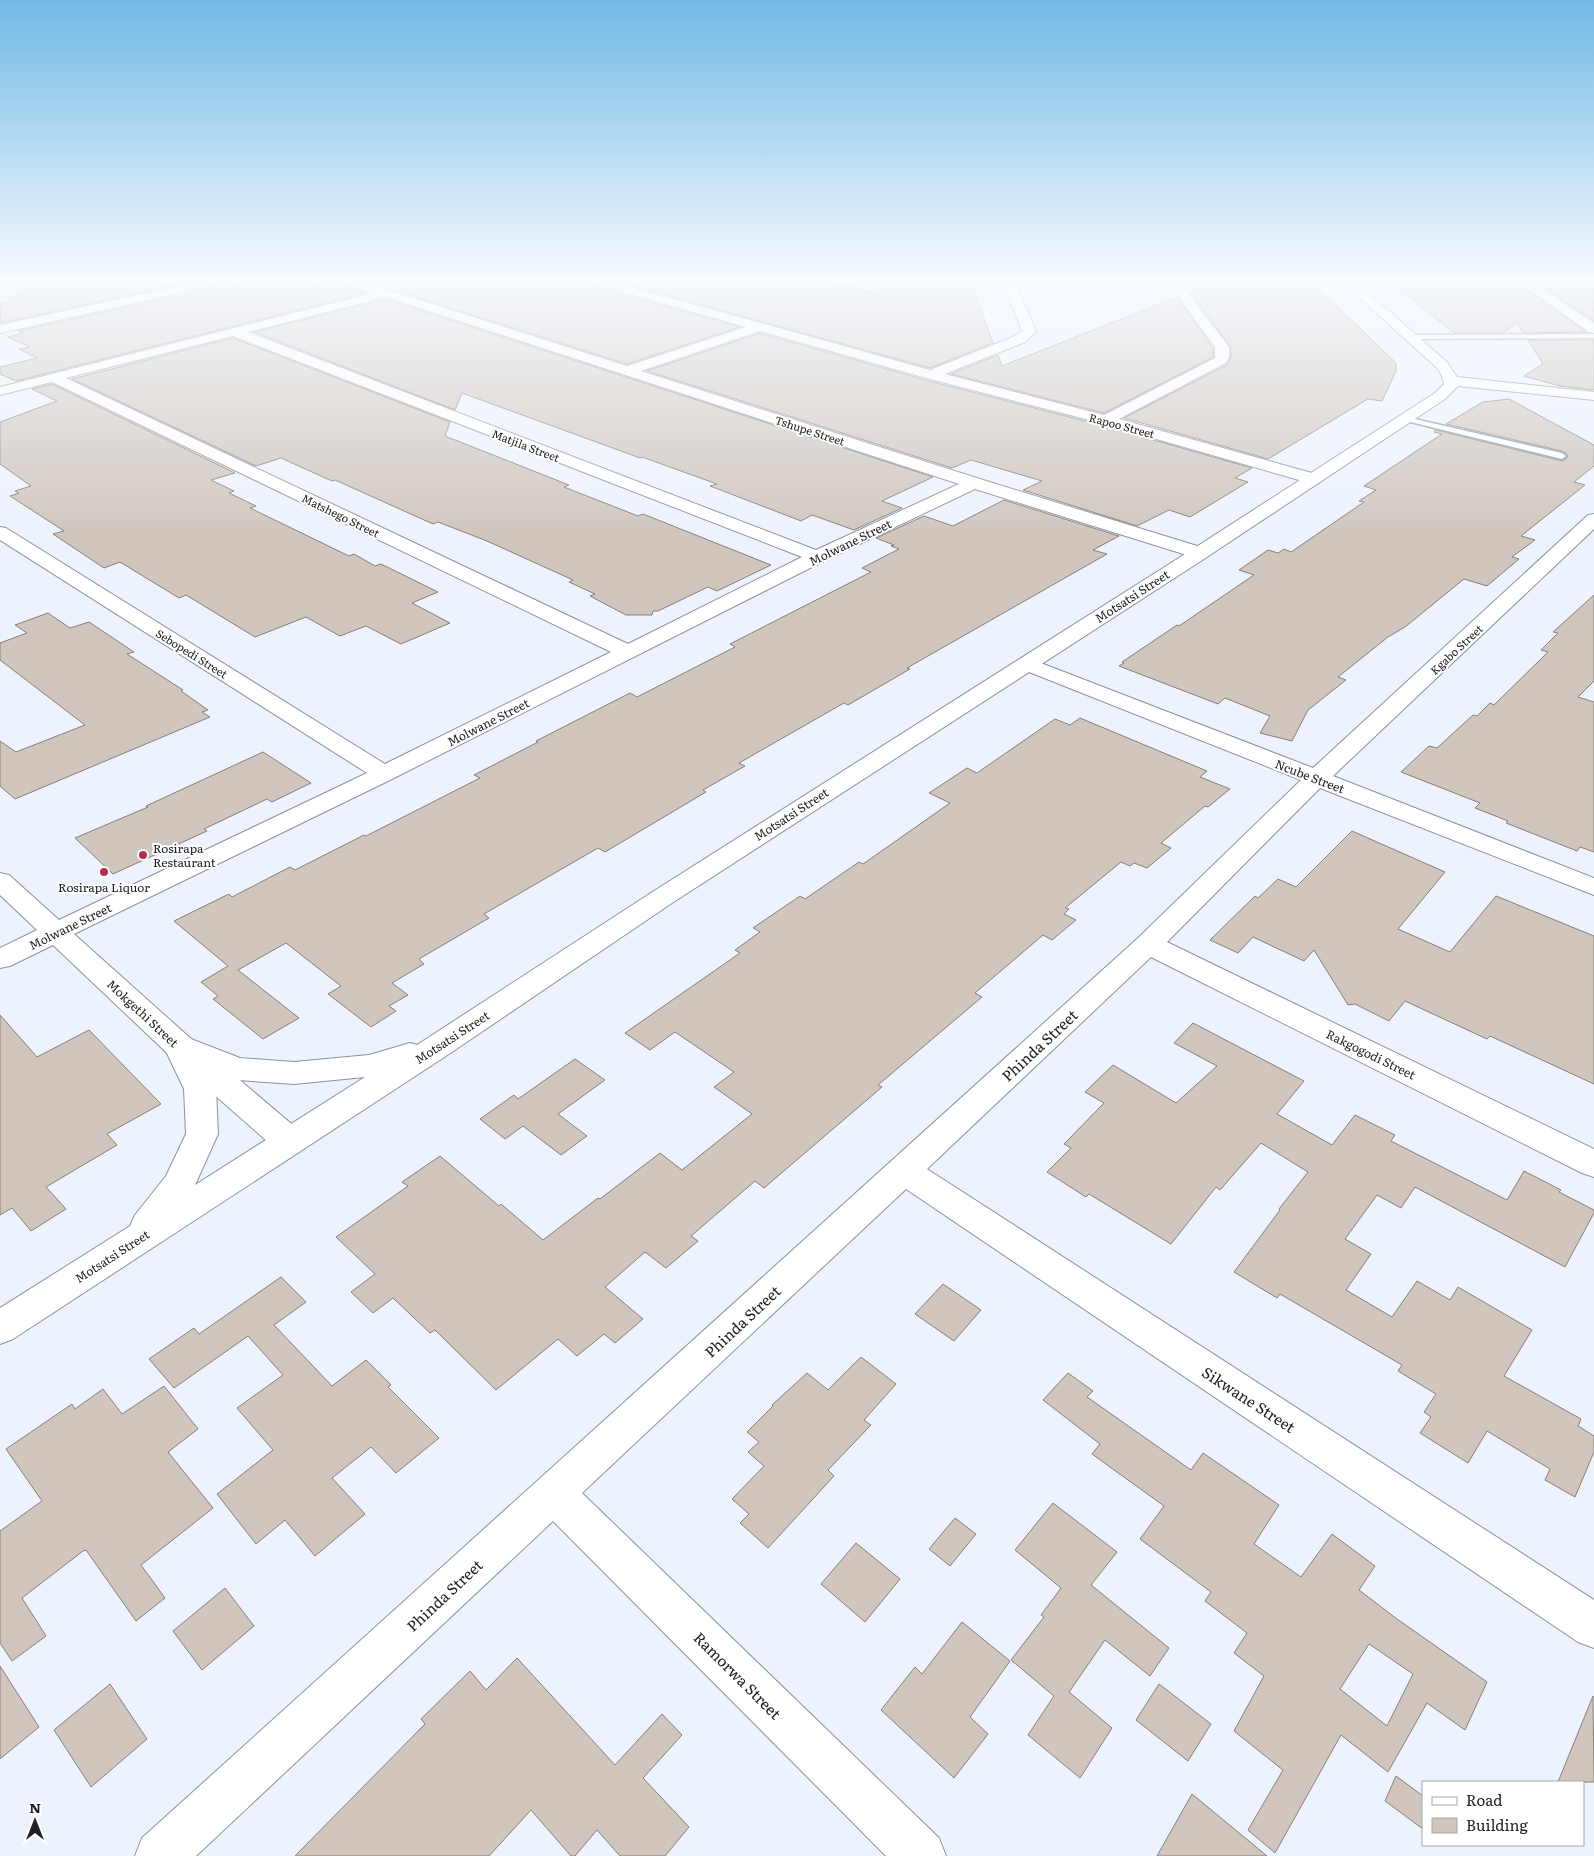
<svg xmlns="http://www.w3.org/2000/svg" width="1594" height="1856" font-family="Literata,serif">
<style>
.building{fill:#d0c6be;stroke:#898079;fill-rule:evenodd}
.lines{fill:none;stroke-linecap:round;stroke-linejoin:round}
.service-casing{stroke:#8d929c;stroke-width:3}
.minor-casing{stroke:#8d929c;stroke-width:2}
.tertiary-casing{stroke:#8d929c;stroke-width:2}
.service{fill:#fff;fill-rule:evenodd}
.minor{fill:#fff;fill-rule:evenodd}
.tertiary{fill:#fff;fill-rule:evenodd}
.poi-dot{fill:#bb2b4f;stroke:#fff;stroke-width:2}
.labels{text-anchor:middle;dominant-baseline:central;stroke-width:4;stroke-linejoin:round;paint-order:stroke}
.far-street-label{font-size:11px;fill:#202226;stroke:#fff}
.street-label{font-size:12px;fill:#202226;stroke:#fff}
.poi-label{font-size:12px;fill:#202226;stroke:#fff;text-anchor:start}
.near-street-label{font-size:15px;fill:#202226;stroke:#fff}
</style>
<rect width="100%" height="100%" fill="#edf3fe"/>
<!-- building -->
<g class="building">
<polygon points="21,277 213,277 1,323 0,303 12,301 7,298 23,295 16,292 27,290 11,283 17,282"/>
<polygon points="276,277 292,277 335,291 336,283 366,293 16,381 0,374 0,367 37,358 19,349 30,347 8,337 23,333 18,331 217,287 217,289"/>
<polygon points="352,277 576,277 579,282 740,327 627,364"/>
<polygon points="600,277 819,277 823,282 879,294 887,288 883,283 849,277 969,277 993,343 930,368"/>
<polygon points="1384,277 1509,277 1586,332 1523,333 1518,323 1502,333 1454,333"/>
<polygon points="1527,277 1594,277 1594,321"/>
<polygon points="1198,289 1319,289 1396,363 1396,371 1382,401 1368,399 1268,459 1124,418 1227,365 1229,362 1231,355 1230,346 1190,292"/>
<polygon points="1177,297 1213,348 1213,357 1104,413 951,374 998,355 1002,366"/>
<polygon points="386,299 933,477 882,501 902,508 854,530 812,515 801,521 710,486 717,484 642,457 640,458 462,393 455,410 254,332"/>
<polygon points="760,333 925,380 1101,425 1252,468 1235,478 1248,482 1190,517 1169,510 1137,526 1023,490 1042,481 971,460 952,468 647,371"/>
<polygon points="233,338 450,422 445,436 569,485 564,487 638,516 643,514 771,565 717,591 708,587 658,611 653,611 652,615 626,615 590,596 595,594 569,582 573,580 487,541 438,522 433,524 335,480 332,481 281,458 256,466 72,379"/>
<polygon points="1528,340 1594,340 1594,390 1560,386 1524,376 1543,364"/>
<polygon points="52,384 235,473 211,480 234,491 229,493 256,506 250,508 349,556 354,554 375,566 381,564 438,592 412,603 450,623 401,644 366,626 340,636 306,617 255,637 186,595 179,598 120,562 104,568 53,534 64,531 10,496 19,493 15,491 31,486 0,464 0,422 57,401 32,389"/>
<polygon points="1509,399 1594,445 1594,466 1574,482 1585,485 1521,536 1535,540 1512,557 1519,559 1487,586 1464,579 1405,627 1388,637 1338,677 1346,680 1308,710 1292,741 1260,733 1270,716 1225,698 1218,704 1119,666 1124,663 1122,662 1177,625 1179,626 1254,575 1239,570 1268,550 1278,553 1284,549 1291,552 1364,502 1359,501 1376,490 1364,486 1442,434 1434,432 1436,430 1562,461 1567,458 1567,454 1562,451 1446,424 1483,402"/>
<polygon points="1004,500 1119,536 1093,550 1107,554 907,668 910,669 848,705 844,703 739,763 745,766 703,790 706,792 605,852 598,848 484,914 489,918 419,959 424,964 392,983 408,995 389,1006 396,1011 371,1027 328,994 341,986 286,943 238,970 299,1018 263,1039 213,999 218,996 201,982 228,966 174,921 229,894 232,897 290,867 295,870 364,835 366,836 480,778 474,775 538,742 536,741 630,693 637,697 735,647 730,644 871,572 862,568 899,549 891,546 894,545 876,538 924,516 953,526"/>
<polygon points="1594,595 1594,681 1578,697 1594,702 1594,852 1580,847 1577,851 1506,823 1508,821 1475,808 1480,803 1401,772 1429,746 1437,748 1473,715 1477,716 1490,703 1494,705 1548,652 1541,650 1558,633 1553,632"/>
<polygon points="48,613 70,628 89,622 134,652 127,654 183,690 181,691 208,710 202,712 210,717 15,799 0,786 0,741 16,752 85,725 0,660 0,643 27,633 15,625"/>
<polygon points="1080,718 1207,771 1200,777 1230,789 1208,807 1205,806 1161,843 1171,848 1147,868 1134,863 1130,866 1121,862 1065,908 1069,909 1064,914 1076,920 1052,940 1043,935 975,993 982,997 878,1085 882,1087 764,1188 755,1181 691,1236 698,1241 666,1268 645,1252 605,1287 643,1319 615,1343 604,1334 577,1356 558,1339 496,1390 435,1330 430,1333 393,1298 373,1313 351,1292 375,1274 336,1237 408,1186 402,1182 440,1156 499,1206 501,1204 543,1240 598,1198 600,1199 660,1153 682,1170 752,1114 714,1087 734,1072 675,1032 650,1050 625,1033 740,953 735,950 760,932 753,928 800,896 805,899 859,862 863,864 950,803 929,793 967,768 977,773 1055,719 1070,725"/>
<polygon points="263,752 311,783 272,802 267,799 204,829 207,831 113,874 75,838 148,807 146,806"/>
<polygon points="1352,831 1445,872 1398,929 1450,952 1496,896 1594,936 1594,1084 1490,1036 1487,1039 1405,1001 1389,1021 1355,1004 1348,1005 1314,950 1304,961 1253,937 1238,953 1210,940 1255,896 1258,898 1278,879 1296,887"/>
<polygon points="0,1015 37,1057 89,1030 161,1104 107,1134 117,1145 46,1187 66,1209 31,1231 12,1208 0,1215"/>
<polygon points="1193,1023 1304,1081 1277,1114 1332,1145 1355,1115 1395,1135 1391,1141 1507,1200 1524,1171 1561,1190 1559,1192 1594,1210 1594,1213 1565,1267 1415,1187 1401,1208 1377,1195 1345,1239 1371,1254 1346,1290 1392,1317 1417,1281 1450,1300 1458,1287 1532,1330 1504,1376 1581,1419 1578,1426 1594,1436 1594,1452 1575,1497 1545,1480 1550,1469 1487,1431 1468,1463 1420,1433 1431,1417 1424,1412 1436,1394 1398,1371 1402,1365 1280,1294 1277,1298 1234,1272 1280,1210 1279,1209 1308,1172 1261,1143 1220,1190 1216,1187 1171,1244 1089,1194 1086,1197 1047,1172 1071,1148 1064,1144 1104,1103 1085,1092 1113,1065 1176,1103 1217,1066 1174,1043"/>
<polygon points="575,1059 605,1080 558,1114 587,1136 561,1155 523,1126 505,1139 480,1119 514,1095 518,1099"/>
<polygon points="281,1277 306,1302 274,1325 332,1386 366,1360 391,1385 388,1387 439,1438 396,1473 371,1447 332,1478 365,1514 315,1556 285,1520 256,1544 217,1494 273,1450 237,1408 283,1375 248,1336 174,1388 149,1359 194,1328 199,1334"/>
<polygon points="943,1284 981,1310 954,1341 915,1314"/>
<polygon points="861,1357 896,1384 864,1420 871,1425 828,1470 834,1476 768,1548 740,1523 749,1514 732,1499 764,1466 748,1452 759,1442 747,1432 773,1406 772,1405 807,1373 828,1390"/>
<path d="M1068 1373 1093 1391 1087 1397 1191 1470 1203 1453 1279 1505 1254 1544 1301 1577 1332 1534 1375 1566 1359 1590 1397 1619 1487 1682 1465 1730 1427 1703 1388 1772 1341 1735 1275 1853 1248 1830 1283 1770 1234 1731 1264 1676 1234 1653 1247 1633 1205 1601 1211 1592 1140 1539 1164 1506 1092 1454 1100 1444 1043 1400ZM1369 1644 1413 1674 1387 1726 1340 1689Z"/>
<polygon points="164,1386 198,1429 168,1452 213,1508 141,1565 165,1598 136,1621 86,1550 83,1551 22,1598 46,1636 12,1661 0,1643 0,1531 42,1501 6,1449 72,1404 75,1409 103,1389 122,1414"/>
<polygon points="1053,1503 1117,1552 1091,1585 1169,1648 1150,1676 1105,1640 1069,1692 1112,1728 1080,1778 1028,1735 1054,1696 1011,1660 1044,1617 1041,1615 1061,1588 1015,1550"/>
<polygon points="955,1518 976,1534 950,1566 929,1549"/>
<polygon points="856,1543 900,1579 865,1622 821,1584"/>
<polygon points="225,1588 254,1626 202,1670 173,1631"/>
<polygon points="962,1622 1010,1661 970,1717 988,1734 954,1778 881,1710 915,1667 922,1674"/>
<polygon points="517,1658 615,1765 662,1714 682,1735 643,1778 689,1827 665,1856 620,1856 597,1830 575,1856 571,1856 531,1810 489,1856 295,1856 425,1724 421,1719 470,1671 486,1690"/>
<polygon points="0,1666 39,1727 0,1759"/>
<polygon points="110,1684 147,1739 91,1787 54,1730"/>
<polygon points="1159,1684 1211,1724 1188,1761 1136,1720"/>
<polygon points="1593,1696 1594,1782 1558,1782"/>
<polygon points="1396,1776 1423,1796 1423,1829 1385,1801"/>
<polygon points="1192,1794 1267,1856 1157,1856"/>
</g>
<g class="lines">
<!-- service casing -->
<g class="service-casing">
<g id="service">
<polygon points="1594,334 1594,338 1412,339 1408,337 1412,335"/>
<polygon points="1402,416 1562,453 1566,456 1562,459 1402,420"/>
</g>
</g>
<!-- minor casing -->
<g class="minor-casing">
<g id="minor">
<polygon points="0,277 19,277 17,280 0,283"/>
<polygon points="220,277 240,277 234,281 0,333 0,325"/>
<path d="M330 277H347L627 366 746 327 580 280 578 277H595L930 370 1015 336 1022 331 1001 277H1013L1036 332 1025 342 945 374 1104 415 1215 358V347L1164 277H1176L1178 279H1340L1338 277H1350L1447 362 1456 376 1454 379H1444L1437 368 1348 287H1183L1229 347C1230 353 1230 357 1226 363L1119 419 1319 475 1321 479 1319 483 1313 484 1101 423 926 378 760 331 641 371 980 479 1207 549 1209 553 1207 557 1200 559 1193 557 975 489 824 561 392 779 74 934 189 1037 301 1132 305 1141 301 1150 289 1153 277 1150 167 1053 53 945 10 966 0 968V948L37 930 0 895V873L9 875 59 920 367 773 0 540V527L6 528 385 764 611 652 52 382 0 395V387L373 293 332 280ZM386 297 959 484 816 550 248 332ZM233 336 802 557 628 644 66 378Z"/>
<polygon points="821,277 842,277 883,285 885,288 879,292 823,280"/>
<polygon points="1511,277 1524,277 1594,323 1594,333 1589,332"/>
<polygon points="1594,514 1594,529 1333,776 1594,878 1594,895 1320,788 1167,942 1594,1149 1594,1177 1582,1173 1151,957 927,1169 1594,1600 1594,1648 1578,1642 906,1189 582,1493 939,1838 946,1856 886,1856 553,1521 196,1856 135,1856 142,1838 1138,938 1301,780 1019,668 1015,664 1019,660 1026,658 1033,660 1313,768 1588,515"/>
</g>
</g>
<!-- tertiary casing -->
<g class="tertiary-casing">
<path id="tertiary" d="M1449 372 1454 373 1457 377 1594 392V400L1458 386 1445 399 1207 557 672 903 449 1054 13 1339 0 1344V1308L130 1226 135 1215 166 1176 186 1134 184 1089 163 1045 167 1037 178 1034 240 1058 294 1062 369 1055 410 1043 417 1045 654 891 1193 549 1435 393 1444 384 1442 376 1444 373ZM205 1068 237 1080 294 1084 365 1077 195 1185 218 1134 216 1089Z"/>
</g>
<!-- service -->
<use href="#service" class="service"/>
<!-- minor -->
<use href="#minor" class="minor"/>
<!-- tertiary -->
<use href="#tertiary" class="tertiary"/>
</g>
<!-- sky -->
<linearGradient id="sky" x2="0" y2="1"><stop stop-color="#71b9e4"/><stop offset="0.52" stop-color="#f7faff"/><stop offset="1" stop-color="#f7faff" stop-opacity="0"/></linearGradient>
<rect width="1594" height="536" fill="url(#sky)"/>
<!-- markers -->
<g class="poi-dot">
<circle cx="143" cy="855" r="5"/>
<circle cx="104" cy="872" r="5"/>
</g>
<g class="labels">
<!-- far-street labels -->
<g class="far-street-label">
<text transform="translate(1122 425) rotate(15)">Rapoo Street</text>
<text transform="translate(810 430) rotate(18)">Tshupe Street</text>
<text transform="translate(526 445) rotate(21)">Matjila Street</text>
<text transform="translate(341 515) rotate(26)">Matshego Street</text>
<text transform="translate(1456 649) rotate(-43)">Kgabo Street</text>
<text transform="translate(192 653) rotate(32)">Sebopedi Street</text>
</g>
<!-- street labels -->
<g class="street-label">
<text transform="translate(850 542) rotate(-26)">Molwane Street</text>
<text transform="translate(1132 596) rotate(-33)">Motsatsi Street</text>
<text transform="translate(488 722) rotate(-27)">Molwane Street</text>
<text transform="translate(1310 776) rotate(21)">Ncube Street</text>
<text transform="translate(791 814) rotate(-33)">Motsatsi Street</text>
<text transform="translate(70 926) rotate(-26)">Molwane Street</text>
<text transform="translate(143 1013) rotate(43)">Mokgethi Street</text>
<text transform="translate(452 1037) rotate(-33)">Motsatsi Street</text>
<text transform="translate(1371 1054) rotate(26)">Rakgogodi Street</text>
<text transform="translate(112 1256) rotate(-33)">Motsatsi Street</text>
</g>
<!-- poi labels -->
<g class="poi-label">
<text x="153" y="848">Rosirapa<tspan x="153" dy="14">Restaurant</tspan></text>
<text x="104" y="887" text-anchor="middle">Rosirapa Liquor</text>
</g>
<!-- near-street labels -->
<g class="near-street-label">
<text transform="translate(1039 1045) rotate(-43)">Phinda Street</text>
<text transform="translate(742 1321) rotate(-43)">Phinda Street</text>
<text transform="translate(1249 1399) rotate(33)">Sikwane Street</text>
<text transform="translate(444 1595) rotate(-43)">Phinda Street</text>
<text transform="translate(738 1675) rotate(45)">Ramorwa Street</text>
</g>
</g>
<!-- legend -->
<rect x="1422" y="1781" width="162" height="65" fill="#ffffff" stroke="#a6a7a8"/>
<rect x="1432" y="1797" width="25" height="8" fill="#ffffff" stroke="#a6a7a8"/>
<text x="1466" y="1806" font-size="15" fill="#202226">Road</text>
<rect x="1432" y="1818" width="25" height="15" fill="#d0c6be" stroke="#a6a7a8"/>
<text x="1466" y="1831" font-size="15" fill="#202226">Building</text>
<!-- north arrow -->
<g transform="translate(35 1821)" stroke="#ffffff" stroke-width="4" paint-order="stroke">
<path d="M0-4L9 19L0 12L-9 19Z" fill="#202226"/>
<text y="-8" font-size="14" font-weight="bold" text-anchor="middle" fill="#202226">N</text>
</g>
</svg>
